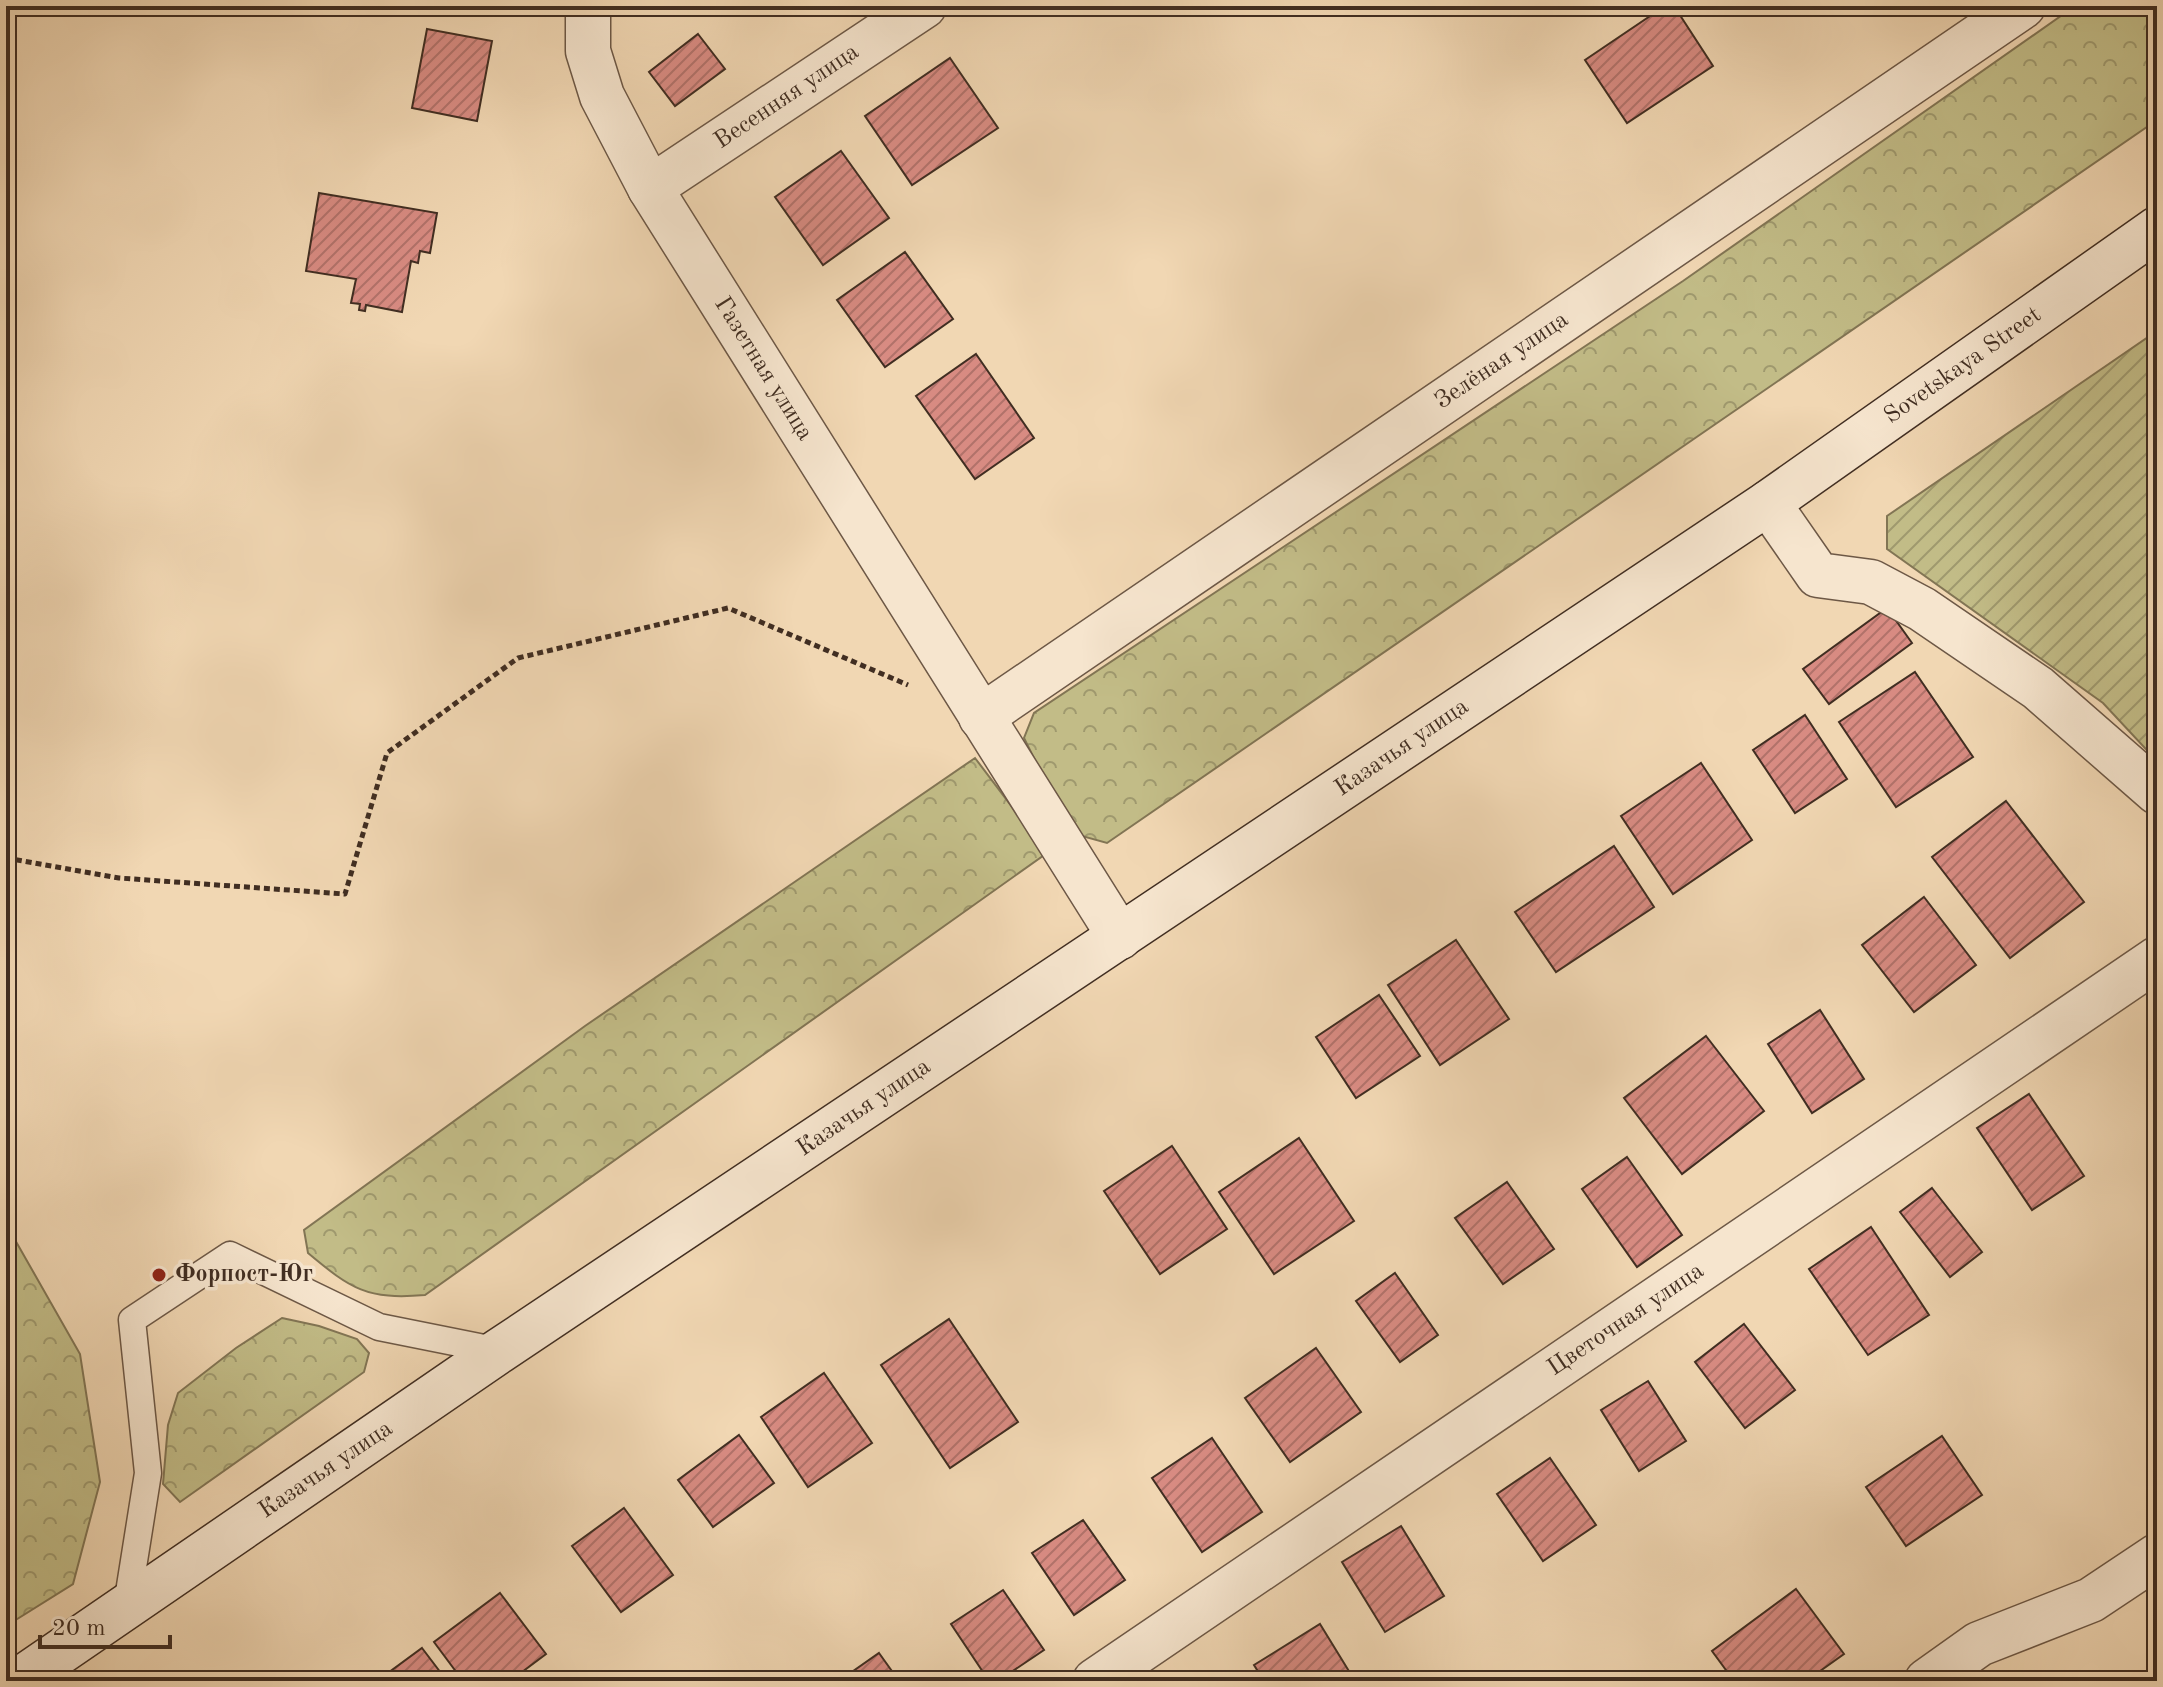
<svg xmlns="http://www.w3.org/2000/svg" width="2163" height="1687" font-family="'Old Standard TT',serif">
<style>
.forest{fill:url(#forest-crowns);stroke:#827554;stroke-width:2}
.garden{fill:url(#garden-furrows);stroke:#827554;stroke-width:2}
.building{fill:url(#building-hatch);stroke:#412e22;stroke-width:2}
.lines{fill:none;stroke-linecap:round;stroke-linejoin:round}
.lane-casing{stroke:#6d5846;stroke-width:29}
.street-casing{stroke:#6d5846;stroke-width:47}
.secondary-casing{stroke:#412e22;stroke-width:47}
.path{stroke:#412e22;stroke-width:5;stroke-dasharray:6 4;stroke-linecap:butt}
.lane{stroke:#f6e5ce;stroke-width:26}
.street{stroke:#f6e5ce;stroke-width:44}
.secondary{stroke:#f6e5ce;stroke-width:44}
.poi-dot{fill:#8f2418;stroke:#f6e5ce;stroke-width:3}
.labels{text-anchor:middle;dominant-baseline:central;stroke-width:7;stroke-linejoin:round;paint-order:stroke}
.street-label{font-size:24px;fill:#412e22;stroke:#f6e5ce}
.poi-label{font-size:24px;font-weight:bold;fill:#412e22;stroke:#f6e5ce;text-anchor:start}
</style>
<defs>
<pattern id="forest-crowns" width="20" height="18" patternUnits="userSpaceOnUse" patternTransform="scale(2)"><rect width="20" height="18" fill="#c2bc87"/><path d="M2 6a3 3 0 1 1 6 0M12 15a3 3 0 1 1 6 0" fill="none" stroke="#9f996e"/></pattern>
<pattern id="garden-furrows" width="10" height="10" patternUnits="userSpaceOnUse" patternTransform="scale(2)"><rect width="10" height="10" fill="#c2bc87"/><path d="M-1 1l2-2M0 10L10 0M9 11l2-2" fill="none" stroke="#9f996e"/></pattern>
<pattern id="building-hatch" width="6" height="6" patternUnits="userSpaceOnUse" patternTransform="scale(2)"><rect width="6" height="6" fill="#d88b82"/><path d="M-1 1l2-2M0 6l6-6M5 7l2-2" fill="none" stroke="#b1726a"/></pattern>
</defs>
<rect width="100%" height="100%" fill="#f1d7b3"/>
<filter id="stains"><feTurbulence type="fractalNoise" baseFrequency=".0025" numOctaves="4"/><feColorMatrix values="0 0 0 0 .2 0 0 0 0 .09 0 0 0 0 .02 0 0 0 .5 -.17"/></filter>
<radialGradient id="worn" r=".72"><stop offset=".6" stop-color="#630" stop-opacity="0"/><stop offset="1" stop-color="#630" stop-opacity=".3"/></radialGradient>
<!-- forest -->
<g class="forest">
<polygon points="2075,6 2157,6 2157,120 1107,843 1071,833 1024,738 1034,713 1683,281"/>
<path d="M975 758 1047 853 425 1295C367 1300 351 1289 308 1253L304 1230 585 1026Z"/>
<polygon points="6,1224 80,1354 100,1482 73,1584 6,1626"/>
<polygon points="282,1318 319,1326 357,1339 369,1353 364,1372 180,1502 163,1484 168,1425 178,1393 236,1348"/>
</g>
<!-- garden -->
<polygon class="garden" points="2157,331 2157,761 2103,703 1887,549 1887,516"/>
<!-- building -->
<g class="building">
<polygon points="1665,6 1674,6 1713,66 1627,123 1585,60"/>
<polygon points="427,29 492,41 477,121 412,108"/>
<polygon points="698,34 725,69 675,106 649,72"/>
<polygon points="950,58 998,128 912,185 865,116"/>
<polygon points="841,151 889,218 823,265 775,197"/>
<polygon points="319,193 437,213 430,253 420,251 418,263 411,261 402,312 366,305 365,311 359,310 360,304 351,303 356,279 306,271"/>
<polygon points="905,252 953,319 885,367 837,300"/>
<polygon points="976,354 1034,438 975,479 916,396"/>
<polygon points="1887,608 1912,643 1829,704 1803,669"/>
<polygon points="1915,672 1973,757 1896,807 1839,722"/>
<polygon points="1805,715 1847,779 1795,813 1753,750"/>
<polygon points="1701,763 1752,840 1673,894 1621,816"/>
<polygon points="2006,801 2084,902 2010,958 1932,857"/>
<polygon points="1614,846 1654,907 1556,972 1515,912"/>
<polygon points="1924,897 1976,965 1914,1012 1862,945"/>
<polygon points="1456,940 1509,1019 1440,1065 1388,985"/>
<polygon points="1379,995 1420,1056 1356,1098 1316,1037"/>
<polygon points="1820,1010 1864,1079 1812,1113 1768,1044"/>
<polygon points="1706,1036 1764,1111 1682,1174 1624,1098"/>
<polygon points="2029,1094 2084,1176 2032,1210 1977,1128"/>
<polygon points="1299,1138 1354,1221 1274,1274 1219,1192"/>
<polygon points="1172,1146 1227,1229 1160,1274 1104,1191"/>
<polygon points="1627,1157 1682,1235 1637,1267 1582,1189"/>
<polygon points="1507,1182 1554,1249 1503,1284 1455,1218"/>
<polygon points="1932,1188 1982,1252 1950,1277 1900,1212"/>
<polygon points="1871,1227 1929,1315 1868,1355 1809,1269"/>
<polygon points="1395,1273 1438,1335 1400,1362 1356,1301"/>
<polygon points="949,1319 1018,1422 950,1468 881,1365"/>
<polygon points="1744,1324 1795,1390 1745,1428 1695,1362"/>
<polygon points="1316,1348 1361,1412 1290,1462 1245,1398"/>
<polygon points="824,1373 872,1443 808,1487 761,1417"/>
<polygon points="1648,1381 1686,1441 1639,1471 1601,1410"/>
<polygon points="739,1435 774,1483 713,1527 678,1480"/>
<polygon points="1942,1436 1982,1495 1906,1546 1866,1487"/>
<polygon points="1212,1438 1262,1512 1202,1552 1152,1478"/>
<polygon points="1550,1458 1596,1525 1543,1561 1497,1494"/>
<polygon points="624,1508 673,1575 621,1612 572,1546"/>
<polygon points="1083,1520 1125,1580 1074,1615 1032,1553"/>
<polygon points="1401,1526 1444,1596 1385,1632 1342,1562"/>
<polygon points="1796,1589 1844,1654 1806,1681 1734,1681 1712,1651"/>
<polygon points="1003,1590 1044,1650 998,1681 989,1681 951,1624"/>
<polygon points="500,1593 546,1654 510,1681 463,1681 434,1642"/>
<polygon points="1320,1624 1355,1681 1264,1681 1254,1665"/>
<polygon points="422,1648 447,1681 377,1681"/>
<polygon points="879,1653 899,1681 839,1681"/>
</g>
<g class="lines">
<!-- lane casing -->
<g class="lane-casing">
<polyline id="lane" points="127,1605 148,1473 132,1320 230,1255 379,1327 499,1351"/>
</g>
<!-- street casing -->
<g class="street-casing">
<g id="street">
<polyline points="588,6 588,51 602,96 650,188 1120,937"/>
<polyline points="650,188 924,6"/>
<polyline points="1768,503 1818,575 1871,582 1922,609 2038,688 2157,792"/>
<polyline points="981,717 2023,6"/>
<polyline points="1095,1681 2157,959"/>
<polyline points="1927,1681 1979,1644 2091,1600 2157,1556"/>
</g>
</g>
<!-- secondary casing -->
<g class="secondary-casing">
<polyline id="secondary" points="18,1681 499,1351 1768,503 2157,229"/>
</g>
<!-- path -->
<polyline class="path" points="6,858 119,878 345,894 387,753 518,658 728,608 908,685"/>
<!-- lane -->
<use href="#lane" class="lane"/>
<!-- street -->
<use href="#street" class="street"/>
<!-- secondary -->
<use href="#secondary" class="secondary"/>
</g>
<!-- markers -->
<circle class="poi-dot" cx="159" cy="1275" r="8"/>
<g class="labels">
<!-- street labels -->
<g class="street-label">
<text transform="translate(787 97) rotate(-34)">Весенняя улица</text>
<text transform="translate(1502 361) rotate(-34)">Зелёная улица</text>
<text transform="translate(1963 366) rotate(-35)">Sovetskaya Street</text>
<text transform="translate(763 369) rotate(58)">Газетная улица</text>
<text transform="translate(1402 748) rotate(-34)">Казачья улица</text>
<text transform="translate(864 1108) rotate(-34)">Казачья улица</text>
<text transform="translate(1626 1320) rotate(-34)">Цветочная улица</text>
<text transform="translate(326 1470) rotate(-34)">Казачья улица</text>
</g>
<!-- poi labels -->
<g class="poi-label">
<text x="175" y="1275">Форпост-Юг</text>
</g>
</g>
<!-- margin -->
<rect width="2163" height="1687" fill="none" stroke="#f1d7b3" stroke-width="32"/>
<rect x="8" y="8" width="2147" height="1671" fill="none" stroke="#412e22" stroke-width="4"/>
<rect x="16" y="16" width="2131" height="1655" fill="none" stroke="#412e22" stroke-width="2"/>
<!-- scale -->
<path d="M40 1635v12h130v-12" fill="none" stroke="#412e22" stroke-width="4"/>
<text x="52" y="1635" font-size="24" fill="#412e22" stroke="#f6e5ce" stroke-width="6" paint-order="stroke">20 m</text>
<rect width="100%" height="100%" filter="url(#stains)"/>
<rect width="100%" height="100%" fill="url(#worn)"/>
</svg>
